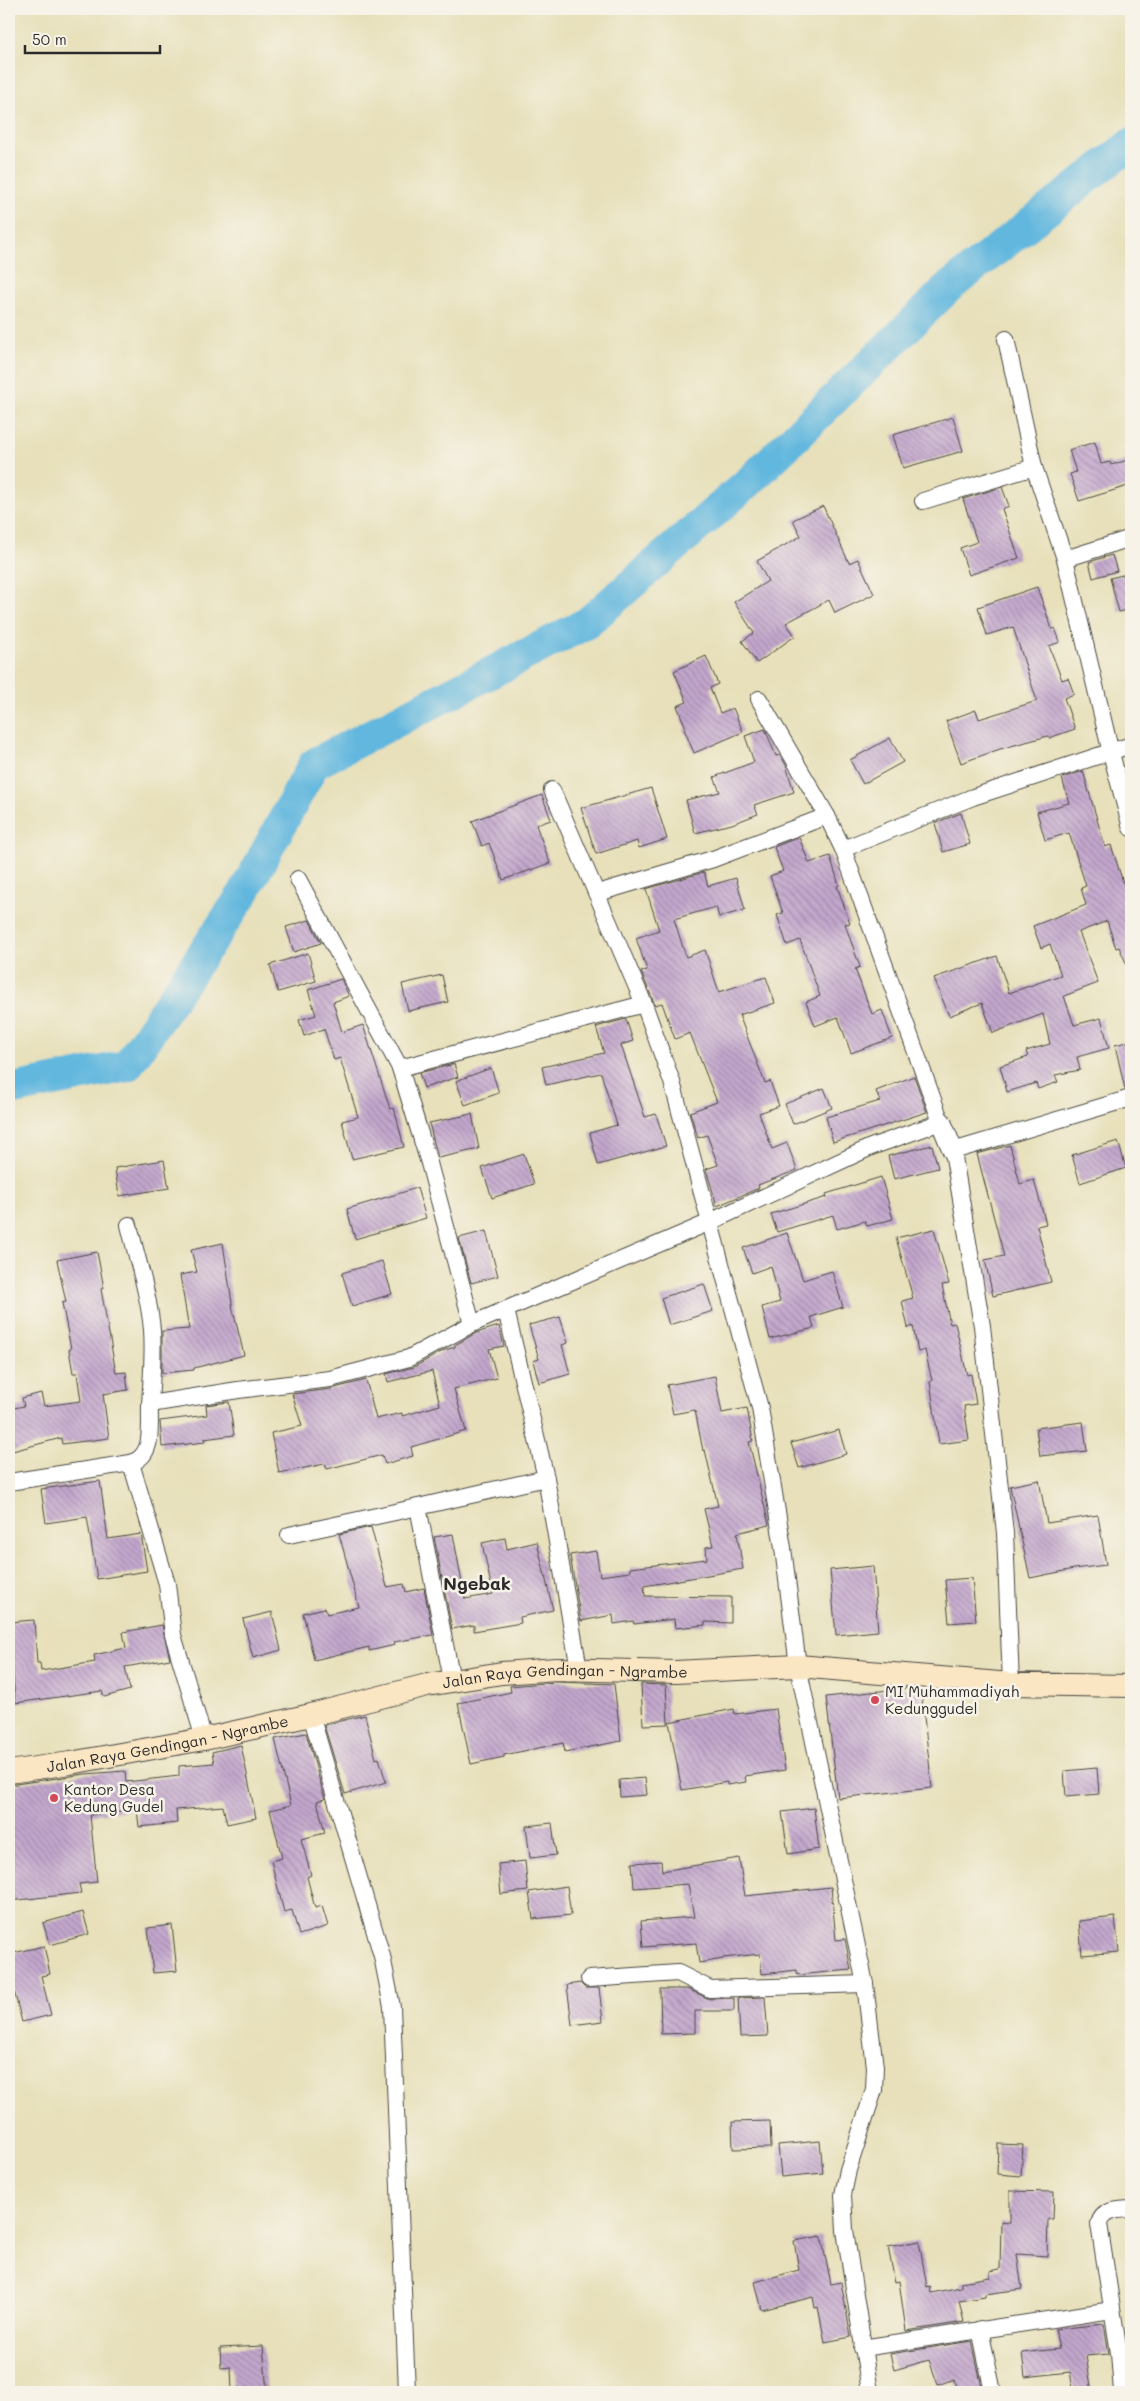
<svg xmlns="http://www.w3.org/2000/svg" width="1140" height="2401" font-family="Mali,sans-serif">
<style>
.lines{fill:none;stroke-linecap:round;stroke-linejoin:round}
.river{stroke:#62b7de;stroke-width:32}
.building{fill:url(#building-back-hatch)}
.minor-casing{stroke:#474640;stroke-width:18}
.tertiary-casing{stroke:#474640;stroke-width:22}
.secondary-casing{stroke:#474640;stroke-width:24}
.minor{stroke:#fff;stroke-width:16}
.tertiary{stroke:#fff;stroke-width:20}
.secondary{stroke:#fbe6c4;stroke-width:22}
.poi-dot{fill:#d1495b;stroke:#f7f3e8;stroke-width:2}
.labels{text-anchor:middle;dominant-baseline:central;stroke-width:5;stroke-linejoin:round;paint-order:stroke}
.street-label{font-size:15px;fill:#2b2b2b;stroke:#f7f3e8}
.poi-label{font-size:15px;fill:#2b2b2b;stroke:#f7f3e8;text-anchor:start}
.quarter-label{font-size:18px;font-weight:bold;fill:#2b2b2b;stroke:#f7f3e8}
</style>
<defs>
<pattern id="building-back-hatch" width="6" height="6" patternUnits="userSpaceOnUse" patternTransform="scale(1.25)"><rect width="6" height="6" fill="#c3a7cd"/><path d="M-1 5l2 2M0 0l6 6M5-1l2 2" fill="none" stroke="#9f88a7"/></pattern>
</defs>
<rect width="100%" height="100%" fill="#f7f3e8"/>
<filter id="ink" filterUnits="userSpaceOnUse"><feTurbulence type="fractalNoise" baseFrequency=".02" numOctaves="2"/><feDisplacementMap in="SourceGraphic" scale="10" xChannelSelector="R" yChannelSelector="G"/><feConvolveMatrix kernelMatrix="1 2 1 2 8 2 1 2 1" color-interpolation-filters="sRGB"/></filter>
<filter id="wash" filterUnits="userSpaceOnUse"><feTurbulence type="fractalNoise" baseFrequency=".0096" numOctaves="4" result="noise"/><feDisplacementMap in="SourceGraphic" scale="20" xChannelSelector="R" yChannelSelector="G"/><feGaussianBlur stdDeviation="1.12" result="paint"/><feColorMatrix in="noise" values="0 0 0 0 0 0 0 0 0 0 0 0 0 0 0 0 0 1.4 0 .05"/><feComposite in="paint" operator="in"/></filter>
<g filter="url(#wash)">
<rect width="100%" height="100%" fill="#e7e0ba"/>
<g class="lines">
<!-- river -->
<polyline class="river" points="9,1090 127,1066 243,894 314,764 587,623 751,480 949,287 1131,144"/>
</g>
<g id="blocks">
<!-- building -->
<g class="building">
<polygon points="953,417 963,451 903,468 893,435"/>
<polygon points="1095,442 1101,464 1110,462 1111,465 1131,459 1131,485 1079,501 1070,474 1076,472 1069,450"/>
<polygon points="1002,487 1009,506 1002,509 1019,558 969,575 960,548 977,542 963,499"/>
<polygon points="823,506 849,563 858,559 874,594 835,613 829,600 786,623 795,636 757,663 742,641 754,633 734,602 768,581 757,561 801,536 793,520"/>
<polygon points="1112,555 1117,571 1093,578 1089,562"/>
<polygon points="1131,573 1131,609 1119,612 1110,578"/>
<polygon points="1037,587 1052,629 1055,628 1060,642 1049,646 1062,680 1068,678 1074,694 1064,698 1075,729 1049,738 1048,736 1000,749 961,763 946,721 976,710 979,719 1037,701 1013,627 987,635 978,607"/>
<polygon points="706,656 718,684 710,688 720,713 733,708 743,732 694,753 684,729 686,728 677,706 687,702 674,671"/>
<polygon points="765,729 776,756 780,755 786,765 794,792 754,805 758,814 732,824 695,833 686,800 720,792 714,777 754,762 745,736"/>
<polygon points="890,738 903,762 863,784 850,760"/>
<polygon points="1083,771 1105,847 1111,845 1131,907 1131,974 1119,947 1116,948 1107,921 1079,932 1098,983 1064,996 1074,1025 1101,1018 1109,1048 1077,1057 1080,1070 1055,1075 1058,1082 1038,1089 1036,1083 1007,1092 1000,1066 1028,1057 1026,1051 1050,1044 1043,1014 993,1033 982,1003 949,1016 934,978 997,956 1009,993 1061,975 1050,944 1041,948 1033,926 1086,905 1081,888 1086,886 1069,833 1045,840 1037,812 1069,803 1062,778"/>
<polygon points="651,788 667,839 639,848 637,841 596,854 581,808"/>
<polygon points="542,795 551,820 536,825 550,863 503,880 489,843 482,846 472,821"/>
<polygon points="961,813 970,844 943,852 935,823"/>
<polygon points="799,837 809,863 830,856 839,885 837,886 850,923 845,924 860,967 855,969 872,1014 882,1010 892,1038 851,1053 838,1017 815,1026 806,1002 820,996 800,940 787,945 777,915 783,913 770,876 783,871 774,847"/>
<polygon points="704,872 708,886 736,878 745,910 719,917 716,907 674,919 686,957 705,950 719,992 766,977 775,1003 739,1015 765,1083 770,1081 779,1106 759,1113 772,1149 787,1143 797,1170 758,1185 759,1188 717,1206 706,1169 718,1165 707,1135 698,1138 690,1112 717,1102 690,1033 675,1039 662,1003 655,1005 641,972 647,970 636,938 659,930 646,889"/>
<polygon points="309,920 321,943 294,952 286,927"/>
<polygon points="308,953 316,981 278,992 270,965"/>
<polygon points="442,975 448,1002 408,1011 402,984"/>
<polygon points="341,979 349,996 333,1002 342,1032 363,1025 390,1109 394,1108 404,1147 352,1159 342,1121 358,1117 340,1058 334,1060 324,1029 304,1036 299,1020 316,1015 308,990"/>
<polygon points="626,1019 633,1041 621,1045 645,1117 656,1114 666,1146 598,1165 590,1133 617,1125 601,1073 546,1085 542,1067 604,1053 596,1027"/>
<polygon points="1131,1041 1131,1088 1125,1089 1115,1045"/>
<polygon points="454,1064 458,1077 424,1088 419,1073"/>
<polygon points="491,1068 499,1093 465,1105 456,1081"/>
<polygon points="914,1076 927,1112 833,1142 826,1117 880,1101 876,1091"/>
<polygon points="824,1088 832,1108 793,1124 785,1104"/>
<polygon points="472,1114 479,1149 438,1158 429,1123"/>
<polygon points="1118,1141 1126,1168 1080,1183 1072,1155"/>
<polygon points="932,1145 938,1168 894,1179 888,1156"/>
<polygon points="1010,1145 1020,1184 1034,1180 1046,1224 1037,1226 1051,1282 993,1296 985,1260 1004,1256 977,1154"/>
<polygon points="524,1154 534,1184 492,1198 482,1168"/>
<polygon points="164,1160 169,1188 119,1196 115,1168"/>
<polygon points="881,1177 893,1219 867,1226 865,1221 837,1229 833,1215 777,1232 771,1214 827,1197 826,1194"/>
<polygon points="417,1188 426,1218 355,1239 347,1209"/>
<polygon points="934,1229 949,1284 942,1285 950,1324 955,1323 967,1375 971,1374 976,1404 964,1406 969,1440 939,1444 930,1382 932,1381 925,1350 918,1352 913,1326 908,1328 902,1301 913,1298 896,1238"/>
<polygon points="486,1231 498,1276 471,1283 459,1238"/>
<polygon points="787,1233 803,1280 832,1271 843,1307 811,1317 814,1328 770,1339 762,1307 780,1302 771,1266 752,1273 743,1248"/>
<polygon points="223,1243 233,1310 244,1355 194,1368 194,1370 162,1373 162,1331 189,1329 180,1275 197,1272 191,1250"/>
<polygon points="97,1252 104,1288 101,1289 116,1373 126,1372 128,1390 103,1394 109,1438 62,1444 61,1438 9,1452 9,1409 24,1406 22,1398 41,1393 44,1406 81,1401 77,1373 73,1373 69,1350 71,1349 62,1303 66,1302 57,1260"/>
<polygon points="382,1261 392,1294 352,1306 342,1273"/>
<polygon points="704,1284 713,1311 669,1325 661,1298"/>
<polygon points="560,1317 568,1343 562,1345 570,1374 539,1383 533,1361 539,1359 529,1325"/>
<polygon points="499,1326 504,1346 489,1349 497,1378 454,1389 466,1431 411,1447 413,1456 385,1464 382,1455 327,1469 325,1464 279,1473 271,1433 302,1426 292,1394 331,1389 366,1380 376,1419 402,1413 402,1416 440,1405 432,1371 388,1382 386,1374 414,1367 445,1350 455,1347 455,1345 476,1333"/>
<polygon points="715,1376 722,1413 747,1408 753,1441 749,1442 769,1525 737,1533 743,1569 644,1586 645,1596 731,1597 731,1623 705,1622 705,1625 675,1628 674,1619 634,1624 633,1621 614,1624 613,1615 581,1621 570,1555 596,1551 600,1576 630,1572 630,1568 707,1559 706,1547 713,1546 704,1509 718,1506 705,1450 703,1451 695,1410 673,1414 667,1385"/>
<polygon points="229,1402 234,1435 204,1439 205,1442 162,1447 160,1421 207,1415 206,1405"/>
<polygon points="1083,1422 1087,1451 1040,1456 1036,1428"/>
<polygon points="839,1430 846,1454 799,1468 791,1443"/>
<polygon points="1039,1480 1047,1523 1098,1515 1106,1565 1074,1569 1030,1578 1010,1486"/>
<polygon points="100,1481 108,1539 141,1534 147,1571 97,1579 87,1517 46,1523 41,1489"/>
<polygon points="371,1527 387,1587 404,1584 406,1592 424,1588 433,1635 394,1642 395,1645 369,1651 369,1647 314,1660 303,1613 325,1608 327,1614 359,1607 339,1534"/>
<polygon points="453,1534 465,1599 493,1594 482,1543 505,1538 507,1549 537,1542 553,1610 520,1617 521,1623 474,1631 474,1625 452,1629 434,1537"/>
<polygon points="873,1566 878,1631 836,1635 830,1570"/>
<polygon points="972,1578 976,1621 949,1623 945,1580"/>
<polygon points="272,1612 281,1650 253,1658 243,1619"/>
<polygon points="34,1620 37,1663 40,1663 41,1671 95,1662 94,1655 126,1648 123,1632 162,1625 170,1659 125,1667 130,1690 104,1697 102,1691 15,1703 9,1622"/>
<polygon points="556,1682 614,1684 621,1741 565,1752 563,1743 504,1755 504,1757 471,1764 458,1703 511,1692 510,1686"/>
<polygon points="641,1684 666,1685 668,1724 643,1725"/>
<polygon points="907,1688 921,1690 932,1788 838,1798 826,1697"/>
<polygon points="734,1709 735,1714 776,1709 785,1770 745,1776 746,1782 727,1785 727,1782 682,1790 669,1722"/>
<polygon points="365,1715 376,1759 379,1758 386,1782 345,1794 324,1725"/>
<polygon points="306,1733 325,1799 317,1801 325,1833 301,1839 311,1875 307,1877 315,1908 322,1906 328,1926 299,1935 292,1910 284,1912 271,1861 282,1858 270,1810 291,1805 275,1739"/>
<polygon points="241,1745 256,1818 227,1824 223,1806 176,1810 177,1823 139,1827 137,1809 90,1815 97,1882 79,1884 81,1893 9,1901 9,1785 85,1774 125,1771 126,1782 179,1776 179,1766 214,1763 212,1752"/>
<polygon points="1097,1768 1099,1794 1066,1797 1064,1771"/>
<polygon points="645,1778 647,1795 620,1797 619,1780"/>
<polygon points="814,1808 819,1849 788,1854 782,1812"/>
<polygon points="552,1823 556,1855 530,1858 526,1826"/>
<polygon points="739,1858 745,1896 831,1887 836,1940 845,1939 851,1970 797,1975 797,1970 762,1974 760,1954 723,1958 723,1959 699,1963 696,1943 643,1947 641,1921 694,1917 688,1884 634,1888 632,1863 661,1861 662,1871"/>
<polygon points="525,1861 528,1891 501,1894 498,1864"/>
<polygon points="567,1886 571,1915 533,1919 529,1892"/>
<polygon points="83,1912 89,1934 50,1945 43,1923"/>
<polygon points="1115,1917 1119,1952 1082,1955 1079,1921"/>
<polygon points="172,1925 177,1971 153,1973 148,1928"/>
<polygon points="44,1946 50,1974 41,1976 51,2015 22,2022 12,1983 9,1983 9,1954"/>
<polygon points="580,1983 585,1988 599,1988 603,2021 572,2025 567,1985"/>
<polygon points="660,1989 687,1989 710,1999 734,1998 734,2011 695,2011 695,2033 661,2034"/>
<polygon points="765,1997 768,2036 740,2037 738,1998"/>
<polygon points="770,2121 771,2148 733,2149 732,2122"/>
<polygon points="820,2141 823,2173 781,2177 778,2145"/>
<polygon points="998,2144 1023,2145 1021,2176 997,2174"/>
<polygon points="1010,2191 1054,2192 1053,2219 1048,2219 1047,2256 1017,2254 1022,2289 985,2294 985,2297 959,2301 964,2322 906,2331 899,2281 895,2282 888,2247 919,2241 927,2287 930,2286 931,2293 961,2287 961,2282 990,2277 990,2271 1000,2269 1001,2222 1010,2223"/>
<polygon points="821,2236 831,2284 841,2282 851,2337 825,2342 818,2307 815,2308 813,2297 762,2310 755,2282 799,2270 794,2241"/>
<polygon points="1104,2324 1109,2354 1086,2356 1092,2392 1074,2392 1070,2372 1025,2377 1022,2353 1059,2349 1055,2329"/>
<polygon points="972,2341 983,2392 957,2392 954,2379 938,2385 929,2360 894,2370 890,2354"/>
<polygon points="263,2346 267,2392 232,2392 231,2367 221,2368 220,2348"/>
</g>
</g>
</g>
<g filter="url(#ink)">
<use href="#blocks" fill-opacity="0" stroke="#474640" stroke-width="1"/>
<g class="lines">
<!-- minor casing -->
<g class="minor-casing">
<g id="minor">
<polyline points="1006,339 1034,467 1065,559 1111,753 1131,828"/>
<polyline points="923,501 1034,467"/>
<polyline points="1065,559 1131,538"/>
<polyline points="552,790 644,1004 672,1082 760,1408 783,1548 798,1666 865,1984 875,2067 874,2090 848,2170 843,2195 845,2230 870,2392"/>
<polyline points="843,849 973,797 1131,745"/>
<polyline points="298,879 400,1068 429,1163 472,1324"/>
<polyline points="598,893 713,859 827,816"/>
<polyline points="400,1068 644,1004"/>
<polyline points="150,1404 238,1390 330,1379 409,1358 472,1324 710,1222 871,1147 941,1122 843,849 827,816 759,699"/>
<polyline points="131,1463 167,1584 173,1635 204,1739"/>
<polyline points="546,1478 579,1669"/>
<path d="M9 1482 131 1463C155 1455 149 1426 150 1406 151 1381 154 1356 152 1330 149 1295 137 1259 129 1225"/>
<polyline points="418,1507 546,1478 506,1310"/>
<polyline points="289,1535 418,1507 452,1680"/>
<polyline points="1011,1684 1005,1533 982,1326 953,1151 1131,1098"/>
<polyline points="311,1715 382,1956 392,2007 407,2392"/>
<polyline points="589,1979 678,1973 710,1989 865,1984"/>
<polyline points="980,2329 993,2392"/>
<polyline points="862,2348 1112,2310"/>
<path d="M1122 2392 1119 2353 1099 2224C1102 2209 1119 2210 1131 2209"/>
</g>
</g>
<!-- tertiary casing -->
<g class="tertiary-casing">
<polyline id="tertiary" points="941,1122 953,1151"/>
</g>
<!-- secondary casing -->
<g class="secondary-casing">
<g id="secondary">
<path id="s1" d="M9 1772 70 1763 204 1739 311 1715 427 1685 502 1673 556 1669 675 1672 798 1666 1011 1684 1131 1686"/>
</g>
</g>
<!-- minor -->
<use href="#minor" class="minor"/>
<!-- tertiary -->
<use href="#tertiary" class="tertiary"/>
<!-- secondary -->
<use href="#secondary" class="secondary"/>
</g>
</g>
<!-- markers -->
<g class="poi-dot">
<circle cx="875" cy="1700" r="5"/>
<circle cx="54" cy="1798" r="5"/>
</g>
<g class="labels">
<!-- street labels -->
<g class="street-label">
<text stroke="none"><textPath href="#s1" startOffset="566">Jalan Raya Gendingan - Ngrambe</textPath></text>
<text stroke="none"><textPath href="#s1" startOffset="161">Jalan Raya Gendingan - Ngrambe</textPath></text>
</g>
<!-- poi labels -->
<g class="poi-label">
<text x="885" y="1691">MI Muhammadiyah<tspan x="885" dy="17">Kedunggudel</tspan></text>
<text x="64" y="1789">Kantor Desa<tspan x="64" dy="17">Kedung Gudel</tspan></text>
</g>
<!-- quarter labels -->
<g class="quarter-label">
<text x="477" y="1583">Ngebak</text>
</g>
</g>
<!-- margin -->
<rect width="1140" height="2401" fill="none" stroke="#f7f3e8" stroke-width="30"/>
<!-- scale -->
<path d="M25 45v8h135v-8" fill="none" stroke="#2b2b2b" stroke-width="2.5"/>
<text x="32" y="45" font-size="15" fill="#2b2b2b" stroke="#f7f3e8" stroke-width="4" paint-order="stroke">50 m</text>
</svg>
